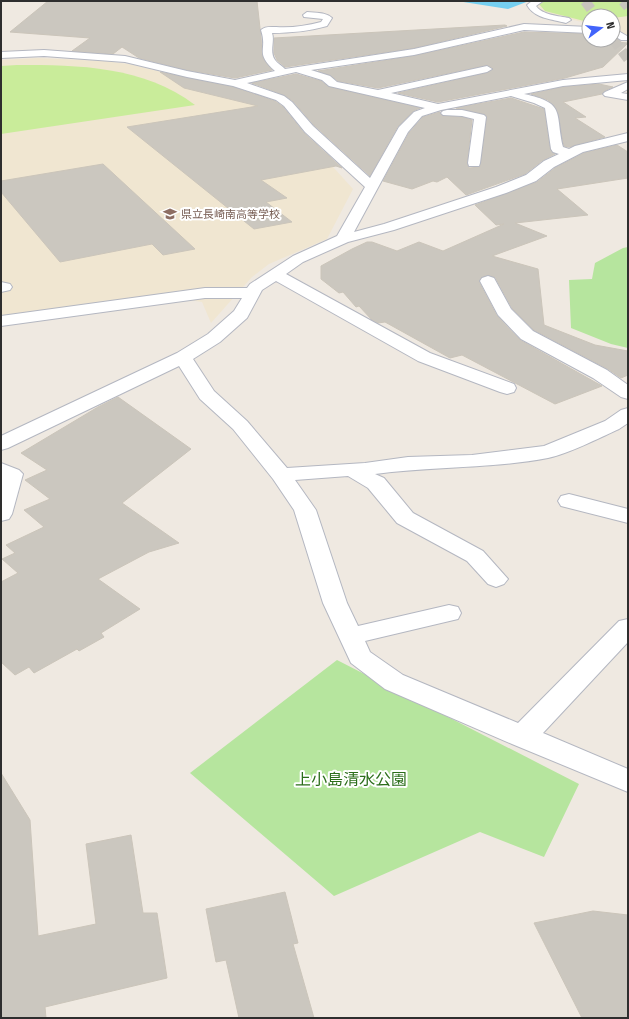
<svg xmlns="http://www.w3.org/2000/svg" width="629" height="1019" font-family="'Fira Sans Condensed','Noto Sans JP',sans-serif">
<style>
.education{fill:#f0e6d1}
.green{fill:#b6e59e}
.pitch{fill:#c9ec9a}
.water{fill:#75cff0}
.building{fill:#cbc7bf;stroke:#cbc5ba}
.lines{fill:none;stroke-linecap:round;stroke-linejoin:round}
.highway-tunnel{stroke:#c8c4bd;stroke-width:10;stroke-dasharray:10 5;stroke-linecap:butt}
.minor-casing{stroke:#b4b7c1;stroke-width:2}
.minor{fill:#fff;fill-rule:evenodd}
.labels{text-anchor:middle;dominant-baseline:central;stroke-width:4;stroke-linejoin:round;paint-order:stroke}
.far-education-label{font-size:11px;fill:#785e54;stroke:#fff;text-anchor:start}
.near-park-label{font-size:16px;fill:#2c6e1b;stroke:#fff}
</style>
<rect width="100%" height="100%" fill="#efe9e1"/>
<!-- education -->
<g class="education">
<polygon points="540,1 628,1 628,35 613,30 613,16 589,16 589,24 540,11 535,5"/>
<polygon points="38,58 103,61 129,64 178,76 277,105 353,189 327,239 269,264 252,277 211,323 202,302 183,299 1,325 1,60"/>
</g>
<!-- green -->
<g class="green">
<polygon points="628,247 628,348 611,344 571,328 569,280 592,279 595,263 623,248"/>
<polygon points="337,660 579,784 544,857 480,832 334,896 190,773"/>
</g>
<!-- pitch -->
<g class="pitch">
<polygon points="545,1 628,1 628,16 613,18 613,16 589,16 589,20 584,21 545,11 539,4"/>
<path d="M17 65C80 65 143 66 195 105L1 134V66Z"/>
</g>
<!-- water -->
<polygon class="water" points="457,1 529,1 508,9"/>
<!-- building -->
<g class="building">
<polygon points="48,1 257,1 261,37 262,55 264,60 272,70 235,78 187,70 139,58 122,47 113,54 72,51 90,38 10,32"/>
<polygon points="505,25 507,26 414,48 285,67 277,60 274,53 274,38"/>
<polygon points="524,32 589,34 589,40 628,43 603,67 565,78 438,102 398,93 487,73 493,68 487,65 378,88 338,81 330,75 318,71 414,56"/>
<polygon points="160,72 233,87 275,101 283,107 304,133 342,168 336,166 261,180 287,198 266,202 292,222 254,229 127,127 258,106 184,88"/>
<polygon points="296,74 321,81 329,87 420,108 413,111 398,126 370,176 314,125 293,101 284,95 252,83"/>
<polygon points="599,84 613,87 604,91 602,94 563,102 586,117 575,118 605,137 569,147 564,146 557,110 548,100 531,94 563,87"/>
<polygon points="511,98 544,109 550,149 555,154 543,160 525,174 466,195 447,177 437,182 433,181 412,189 383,181 409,133 423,117 440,112 440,114 443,116 462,117 472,120 467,163 469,168 480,167 487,116 484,114 456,108"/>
<polygon points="617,145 628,152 628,178 557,189 588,215 515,223 547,236 492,256 538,269 544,325 595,345 628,351 628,375 621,378 608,369 534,330 512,308 495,277 488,275 482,277 479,282 497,316 520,340 602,386 555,404 462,355 450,358 385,322 378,323 372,320 359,306 356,307 343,292 339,293 321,279 321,266 352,249 367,242 372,242 397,251 419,242 443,251 504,224 496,225 475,205 537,182 555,168 584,153"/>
<polygon points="103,164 195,249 163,255 152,244 60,262 1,192 1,181"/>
<polygon points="118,397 191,449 122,503 179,543 149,552 98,579 140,609 101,633 104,637 79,651 77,649 34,673 29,667 15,675 1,662 1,582 18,573 2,559 15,553 6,545 44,527 24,510 50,499 25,480 47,470 21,453 98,407"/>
<polygon points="1,773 30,820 38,936 96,924 86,844 131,835 143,913 157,913 167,978 45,1007 46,1018 1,1018"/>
<polygon points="285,892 298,943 293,944 314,1018 239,1018 226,960 216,962 206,909"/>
<polygon points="593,911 628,915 628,1018 582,1018 534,923"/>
</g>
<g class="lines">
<!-- highway-tunnel -->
<g class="highway-tunnel">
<polyline points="585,1 596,16"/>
<polyline points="623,1 628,7"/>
<polyline points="613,39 628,59"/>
</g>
<!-- minor casing -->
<g class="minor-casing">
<g id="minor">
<path d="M532 1H543L536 6C542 15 559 16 569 18L571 20 566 23C552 19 535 19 527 5Z"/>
<path d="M307 12C316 13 326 12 332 18L327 26C309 31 291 33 272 33 275 41 269 52 275 60 277 63 282 66 285 69L414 49 524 24 589 27V33L524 30 414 55 311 70 330 76 337 82 378 90 487 66 492 69 487 72 391 93 438 104 563 80 628 74V80L563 86 524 94C566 103 555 112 563 147L569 149 575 146 628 133V141L583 152 554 167 536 181 506 193 394 230 348 242 303 262 286 274 430 353 514 384 516 388 514 392 507 394 500 392 418 361 276 281 262 290 247 318 220 342 193 359 214 391 247 421 287 468 365 463 408 457 472 455 544 446 605 421 621 410 628 408V423L619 429C599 438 568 454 548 458 491 469 432 466 375 474L384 478 413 513 483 551 508 579 504 584 496 587 488 584 467 561 397 523 368 488 348 476 295 480 316 510 347 603 358 626 449 605 458 607 461 613 458 619 365 641 370 652 403 675 518 723 619 621 628 619V642L543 733 628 769V792L512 744 385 689 351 663 323 603 294 510 273 479 233 429 200 399 179 366 8 448 1 450V436L177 353 208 334 234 311 242 298H205L1 326V316L205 288H247L250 284 293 256 337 236 365 187 305 132 284 106 276 100 233 86 187 77 125 62 44 56 1 58V52L44 50 125 56 187 71 235 80 275 71C254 52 268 51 261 30 265 26 271 27 276 27 291 28 306 26 321 22L323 19 304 17 303 15ZM296 72 322 80 329 86 425 108 414 112 399 127 370 178 313 126 292 102 284 96 247 83ZM511 96 534 103 545 108 551 149 553 152 559 154 544 161 526 175 496 187 384 224 354 232 408 132 422 116 441 110Z"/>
<polygon points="613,28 627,36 627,40 621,40 613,35"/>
<polygon points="628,82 628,89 621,93 628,94 628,100 605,96 603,94 605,92"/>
<polygon points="447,110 462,110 484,115 486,117 480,163 479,166 469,166 468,163 474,119 462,116 443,115 441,113 443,111"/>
<polygon points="488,276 494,278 511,309 533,331 607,370 628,385 628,399 621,397 593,378 521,339 498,315 480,281 482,278"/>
<polygon points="1,282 10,284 12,287 10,290 1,292"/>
<polygon points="1,463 19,470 23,474 12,514 9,519 1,521"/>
<polygon points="569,494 628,509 628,523 561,506 558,501 561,496"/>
</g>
</g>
<!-- minor -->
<use href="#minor" class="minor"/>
</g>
<!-- icons -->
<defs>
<g id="school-bare" transform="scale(1.08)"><path d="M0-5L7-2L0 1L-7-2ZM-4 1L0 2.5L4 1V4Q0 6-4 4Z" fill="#8d6e63" stroke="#fff" stroke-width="2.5" paint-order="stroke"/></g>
</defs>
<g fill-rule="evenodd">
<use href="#school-bare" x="170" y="214"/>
</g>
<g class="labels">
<!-- far-education labels -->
<g class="far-education-label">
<text x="181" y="214">県立長崎南高等学校</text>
</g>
<!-- near-park labels -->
<g class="near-park-label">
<text x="351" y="779">上小島清水公園</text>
</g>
</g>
<!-- border -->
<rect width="629" height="1019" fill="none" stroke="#2e2e2e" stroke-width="4"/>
<!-- north arrow -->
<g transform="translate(601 28) rotate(75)"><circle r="19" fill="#ffffff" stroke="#ababab"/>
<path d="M0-3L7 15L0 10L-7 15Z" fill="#4264fb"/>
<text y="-6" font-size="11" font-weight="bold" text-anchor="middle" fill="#2e2e2e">N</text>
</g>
</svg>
